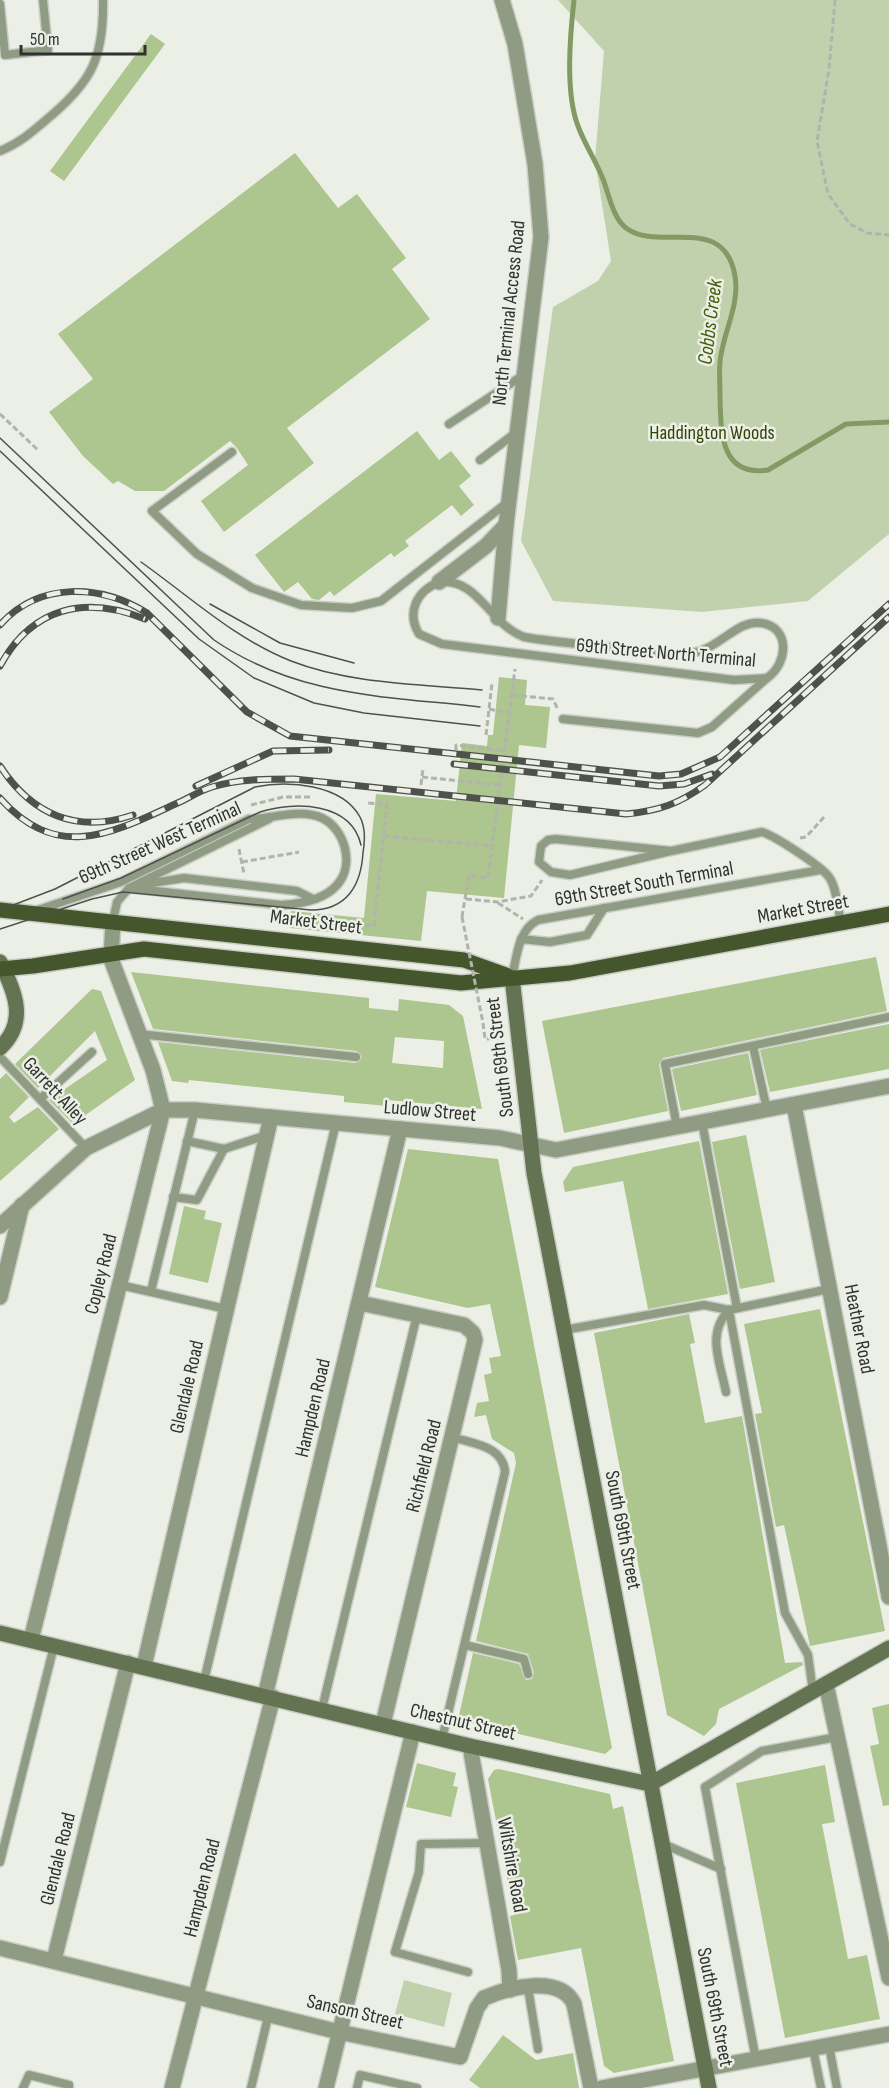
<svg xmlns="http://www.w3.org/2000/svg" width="889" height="2088" font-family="'Sofia Sans Condensed',sans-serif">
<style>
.green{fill:#c1d1ad}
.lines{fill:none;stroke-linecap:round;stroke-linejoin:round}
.stream{stroke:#849a65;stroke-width:5}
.building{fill:#adc58e;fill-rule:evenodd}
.lane-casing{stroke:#c9cdc5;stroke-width:11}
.street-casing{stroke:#c9cdc5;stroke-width:18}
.secondary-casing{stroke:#c9cdc5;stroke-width:18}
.primary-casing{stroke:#c9cdc5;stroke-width:18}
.path{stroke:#b0b4ac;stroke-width:3;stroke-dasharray:6 3;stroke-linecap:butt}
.lane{stroke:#909b83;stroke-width:8}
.street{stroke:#909b83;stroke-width:15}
.secondary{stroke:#647351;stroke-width:15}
.primary{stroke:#46562c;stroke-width:15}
.tram{stroke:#4f514c;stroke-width:1.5}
.rail-casing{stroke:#4f514c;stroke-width:7}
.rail{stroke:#ebefe6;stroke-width:4.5;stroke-dasharray:14;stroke-linecap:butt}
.path-bridge{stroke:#b0b4ac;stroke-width:3;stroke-dasharray:6 3;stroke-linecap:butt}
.labels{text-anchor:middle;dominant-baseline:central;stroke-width:5;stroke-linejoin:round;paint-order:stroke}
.street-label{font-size:20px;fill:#30322e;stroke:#ebefe6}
.park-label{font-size:20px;fill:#304405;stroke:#ebefe6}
.water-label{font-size:21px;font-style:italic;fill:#435e0a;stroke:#ebefe6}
</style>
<rect width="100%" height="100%" fill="#ebefe6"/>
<!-- green -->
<g class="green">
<polygon points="558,0 889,0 889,534 808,601 702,612 553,601 521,541 553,307 598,281 611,261 595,160 604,51"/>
<polygon points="404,1980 452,1993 444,2027 395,2014"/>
</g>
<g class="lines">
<!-- stream -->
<path class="stream" d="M574 0C570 36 565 92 578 126 585 145 596 161 603 179 609 195 613 218 626 228 659 253 724 212 735 276 740 305 723 333 720 361 719 373 720 385 720 397 721 432 720 477 768 470L846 424 889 422"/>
</g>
<!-- building -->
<g class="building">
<polygon points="151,34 165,44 64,181 50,171"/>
<polygon points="295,153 338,208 357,194 406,258 392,269 430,319 287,428 314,463 224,532 201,501 248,465 237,448 230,441 164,491 135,491 118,481 113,484 83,456 49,412 93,379 58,334"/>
<polygon points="417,431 439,460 451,451 471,476 459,486 474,505 461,516 452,505 405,541 409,546 394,557 391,553 334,596 330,591 319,600 312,599 298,582 284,592 255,555"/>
<polygon points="499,677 527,680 525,705 550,707 546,748 519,745 504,898 427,891 421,941 290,928 291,911 364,918 376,794 456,801 462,743 487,746 488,735 493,735"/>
<polygon points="876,957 887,1011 663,1058 659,1065 668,1111 564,1133 542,1021"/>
<path d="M131 972 369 998V1008L398 1011 399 999 449 1005 463 1016 482 1109 388 1100 387 1106 344 1102V1096L189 1080 188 1083 172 1081 158 1042 355 1063 362 1057 357 1051 153 1029ZM395 1037 444 1041 443 1068 392 1063Z"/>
<polygon points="92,989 101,991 135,1080 73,1124 49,1100 107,1060 95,1031 38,1088 15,1064"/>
<polygon points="889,1024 889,1069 770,1092 760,1050"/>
<polygon points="748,1053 757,1095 681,1111 672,1069"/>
<polygon points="6,1073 29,1097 9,1117 14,1123 38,1107 59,1129 0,1181 0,1079"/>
<polygon points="746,1135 775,1282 740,1289 712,1142"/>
<polygon points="699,1141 728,1294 648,1309 623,1181 565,1192 563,1182 573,1167"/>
<polygon points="408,1149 498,1159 612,1748 605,1754 458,1720 473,1653 519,1664 526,1680 532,1679 534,1673 528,1654 476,1641 516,1463 514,1453 492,1439 486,1415 474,1417 477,1403 489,1401 484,1375 492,1373 489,1358 501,1356 490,1304 468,1308 375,1287"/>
<polygon points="184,1206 206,1211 204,1219 222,1223 208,1283 169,1274"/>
<polygon points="820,1309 885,1631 810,1646 784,1525 776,1527 755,1414 762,1413 744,1324"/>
<polygon points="689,1314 695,1343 690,1344 705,1423 742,1416 785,1663 802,1662 803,1665 719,1709 716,1724 704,1736 667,1715 594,1333"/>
<polygon points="889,1704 889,1805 883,1806 870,1746 879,1744 872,1708"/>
<polygon points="417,1763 456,1773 453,1786 458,1787 451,1817 406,1807"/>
<polygon points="825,1765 835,1822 822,1824 848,1959 867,1955 880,2019 785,2038 736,1783"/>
<polygon points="499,1769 610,1794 613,1809 623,1806 674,2061 614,2073 604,2066 581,1948 518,1960 510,1916 514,1915 488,1779 494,1770"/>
<polygon points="503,2035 536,2060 573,2053 579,2088 480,2088 469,2080"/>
</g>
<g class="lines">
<!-- lane casing -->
<g class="lane-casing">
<g id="lane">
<polyline points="0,4 5,55 48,50 43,0"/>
<path d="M0 151C18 144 31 133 46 120 91 83 104 59 103 0"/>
<polyline points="449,424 525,374"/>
<polyline points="232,452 152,511 197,554 252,588 301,605 352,608 381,601 508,502"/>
<polyline points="480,460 518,431"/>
<path d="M439 582C479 578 489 624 524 637 552 642 581 644 610 647 637 651 665 656 692 653 719 649 738 619 761 623 791 627 788 664 767 678L734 680 442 644 419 634C406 612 417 591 439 582Z"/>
<polyline points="563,719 698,733 712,727 767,678"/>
<path d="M671 851 556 839 548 840 541 846 539 862 551 872 570 875 671 851 762 832C775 836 821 866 829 877 837 888 838 910 841 923"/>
<polyline points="146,884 184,878 297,891 313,899"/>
<path d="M35 911 121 882 249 819C272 819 300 808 322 818 345 829 355 865 337 885 324 900 300 904 281 905L129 888"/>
<polyline points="113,921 117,902 129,888 269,819"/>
<polyline points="521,939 550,942 587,935 604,908"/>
<path d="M512 977C517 956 518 930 538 920L820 870"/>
<polyline points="139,1034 356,1057"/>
<polyline points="753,1046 767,1110"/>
<polyline points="0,1057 86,1148"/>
<polyline points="40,1099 92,1052"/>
<polyline points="702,1122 737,1308"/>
<polyline points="677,1127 665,1064 889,1017"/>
<polyline points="187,1141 224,1149 267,1135"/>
<polyline points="173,1197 197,1200 224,1149"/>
<polyline points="120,1285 226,1309"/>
<polyline points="151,1291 195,1110"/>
<polyline points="564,1330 704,1305 729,1310"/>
<path d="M726 1392C720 1362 706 1334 729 1310"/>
<polyline points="465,1645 524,1659 528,1674"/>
<polyline points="204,1681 336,1123"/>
<polyline points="813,1692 808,1655 785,1613 729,1310 829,1289"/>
<polyline points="322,1709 417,1315"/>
<path d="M442 1739 505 1472C503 1446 474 1444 452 1437"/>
<polyline points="661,1843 721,1869"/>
<polyline points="0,1862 54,1646"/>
<polyline points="468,1972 395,1952 419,1872 421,1844 487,1843"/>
<polyline points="528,1988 538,2049"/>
<polyline points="829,2046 837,2088"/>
<polyline points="813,2049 821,2088"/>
<polyline points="756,2060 705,1787 762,1751 837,1737"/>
<polyline points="23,2088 29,2075 69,2085 69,2088"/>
<polyline points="251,2088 269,2013"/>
<polyline points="357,2088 360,2075 417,2088"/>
</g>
</g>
<!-- street casing -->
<g class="street-casing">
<g id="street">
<polyline points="439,582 486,546 506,525"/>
<polyline points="498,618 506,525 541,237 535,164 515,44 502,0"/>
<polyline points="794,1105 889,1597"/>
<polyline points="0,1226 86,1148 163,1110 195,1110 500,1138 556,1150 889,1086"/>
<polyline points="0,1297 22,1205"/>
<polyline points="360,1303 464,1325 473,1333 475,1340 383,1724"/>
<polyline points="31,1640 163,1110 153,1070 111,959 113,921"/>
<polyline points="144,1666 271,1117"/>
<polyline points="826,1684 889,1978"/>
<polyline points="265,1696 400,1129"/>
<polyline points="470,1746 509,1970 510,1990"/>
<path d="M0 1948 339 2032 460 2057 477 2008 484 1998C507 1988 560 1974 574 2004L591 2088"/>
<polyline points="54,1960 128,1663"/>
<polyline points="172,2088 273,1697"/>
<polyline points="326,2088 413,1732"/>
<polyline points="601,2088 889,2034"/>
</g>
</g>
<!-- secondary casing -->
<g class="secondary-casing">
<g id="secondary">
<path d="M0 962C15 991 28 1022 0 1048"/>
<polyline points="512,977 534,1173 709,2088"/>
<polyline points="0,1633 470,1746 650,1784 889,1648"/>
</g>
</g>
<!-- primary casing -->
<g class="primary-casing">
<g id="primary">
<polyline points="0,910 464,960 506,975"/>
<polyline points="0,969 33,966 144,949 461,983 570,973 889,914"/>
</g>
</g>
<!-- path -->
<g class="path">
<polyline points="835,0 829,69 817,141 828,194 850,224 867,233 889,235"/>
<polyline points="0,414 39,451"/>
<polyline points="512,695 553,699 558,710"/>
<polyline points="489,709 509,713"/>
<polyline points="486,735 492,683"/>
<polyline points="456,750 456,745 503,751"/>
<polyline points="422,777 499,785"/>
<polyline points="421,785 423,768"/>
<polyline points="251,805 283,797 310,797"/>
<polyline points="384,836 492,846"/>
<polyline points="800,838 806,837 824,817"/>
<polyline points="239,849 244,874"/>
<polyline points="242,862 299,852"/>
<polyline points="466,899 497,902 531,896 542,880"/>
<polyline points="498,903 523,919"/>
<polyline points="294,917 374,926 387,804 366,803"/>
<polyline points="462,917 469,875 488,878 515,669"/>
<polyline points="483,1023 485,1039 503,1038"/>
</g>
<!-- lane -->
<use href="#lane" class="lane"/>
<!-- street -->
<use href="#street" class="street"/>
<!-- secondary -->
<use href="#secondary" class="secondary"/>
<!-- primary -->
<use href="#primary" class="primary"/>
<!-- tram -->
<g class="tram">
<path d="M0 438 214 640C298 697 384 696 480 707"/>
<polyline points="0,451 199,639 254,678 314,703 364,713 480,726"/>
<path d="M141 562C189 596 235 639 291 661 350 684 419 684 482 690"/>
<polyline points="210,604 280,643 354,663"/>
<path d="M63 899 121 878 260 812C295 801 351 802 361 845"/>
<path d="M0 910 55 889 255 787C288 780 342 784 360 817 366 828 365 841 363 853 361 885 347 910 311 910L123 892 92 899 0 929"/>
</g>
<!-- rail casing -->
<g class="rail-casing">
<g id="rail">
<path d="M0 625C39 581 101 584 147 613L247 712 290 736 659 776 681 774 720 757 889 604"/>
<path d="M0 666C32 607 85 595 145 619"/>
<polyline points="454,764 659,786 684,784 712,774"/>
<path d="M0 766C32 815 77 834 133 815"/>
<polyline points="196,786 273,751 329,750"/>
<path d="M0 798C59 865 116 831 182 801 192 796 202 790 212 787 238 779 266 779 294 779L626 814C658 811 679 804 705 785L889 617"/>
</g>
</g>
<!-- rail -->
<use href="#rail" class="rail"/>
<!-- path-bridge -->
<polyline class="path-bridge" points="462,917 483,1023"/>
</g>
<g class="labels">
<!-- street labels -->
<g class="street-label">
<text transform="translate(509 313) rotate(-84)">North Terminal Access Road</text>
<text transform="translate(666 653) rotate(5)">69th Street North Terminal</text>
<text transform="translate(160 843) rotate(-24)">69th Street West Terminal</text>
<text transform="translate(644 884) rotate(-10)">69th Street South Terminal</text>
<text transform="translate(803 909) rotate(-10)">Market Street</text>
<text transform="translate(316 922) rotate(7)">Market Street</text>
<text transform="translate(500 1057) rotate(-97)">South 69th Street</text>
<text transform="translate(55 1091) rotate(47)">Garrett Alley</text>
<text transform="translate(430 1111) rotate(5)">Ludlow Street</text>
<text transform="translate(101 1274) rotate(-76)">Copley Road</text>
<text transform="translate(859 1329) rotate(79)">Heather Road</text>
<text transform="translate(187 1387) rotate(-77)">Glendale Road</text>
<text transform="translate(313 1408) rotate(-77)">Hampden Road</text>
<text transform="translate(424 1466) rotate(-76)">Richfield Road</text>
<text transform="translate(623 1530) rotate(79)">South 69th Street</text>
<text transform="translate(463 1722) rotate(13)">Chestnut Street</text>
<text transform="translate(58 1859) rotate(-76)">Glendale Road</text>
<text transform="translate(512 1865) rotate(80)">Wiltshire Road</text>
<text transform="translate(202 1888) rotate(-76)">Hampden Road</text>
<text transform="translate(715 2007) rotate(79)">South 69th Street</text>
<text transform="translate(355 2012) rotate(13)">Sansom Street</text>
</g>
<!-- park labels -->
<g class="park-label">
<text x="712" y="433">Haddington Woods</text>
</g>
<!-- water labels -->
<g class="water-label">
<text transform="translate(710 322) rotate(-83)">Cobbs Creek</text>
</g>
</g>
<!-- scale -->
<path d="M21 45v9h124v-9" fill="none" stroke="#30322e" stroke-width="3"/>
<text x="30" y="45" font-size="18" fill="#30322e" stroke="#ebefe6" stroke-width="4.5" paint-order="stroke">50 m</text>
</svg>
